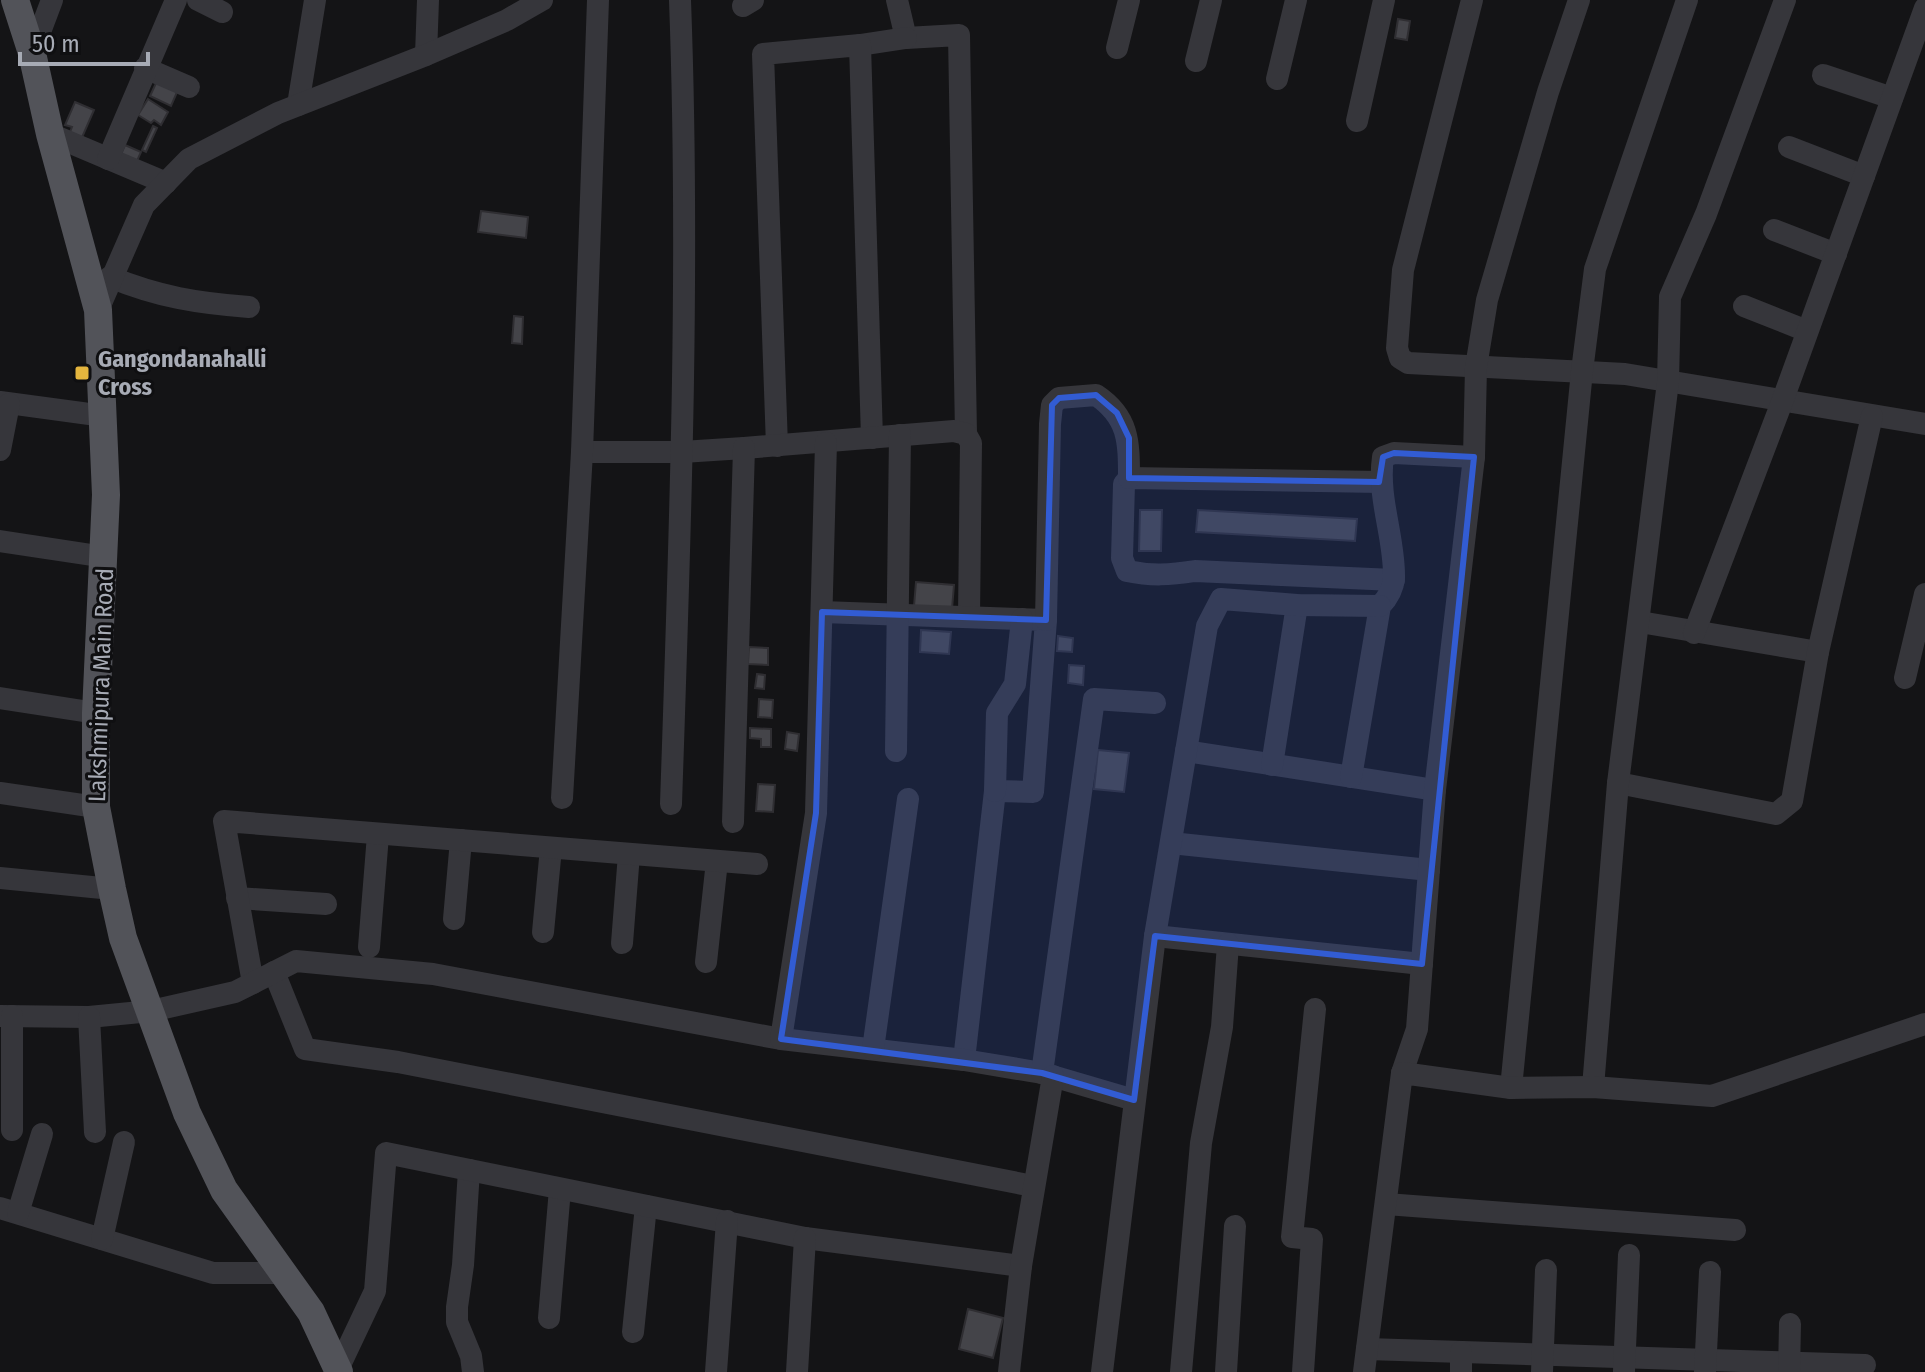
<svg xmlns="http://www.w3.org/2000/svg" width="1925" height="1372" font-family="'Fira Sans Condensed',sans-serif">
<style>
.building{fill:#444449;stroke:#2f2e32;stroke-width:2}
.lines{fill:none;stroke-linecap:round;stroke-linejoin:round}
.minor{stroke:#36363b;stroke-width:22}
.major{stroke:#525359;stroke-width:28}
.marked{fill:#325cd3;fill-opacity:0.2;stroke:#325cd3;stroke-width:6;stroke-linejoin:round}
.poi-dot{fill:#e4b53e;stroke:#0f0f11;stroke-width:3}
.labels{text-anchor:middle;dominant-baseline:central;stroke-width:6;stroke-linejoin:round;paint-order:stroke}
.poi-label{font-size:24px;font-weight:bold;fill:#a7abb5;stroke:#0f0f11;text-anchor:start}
.street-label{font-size:24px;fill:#a7abb5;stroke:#0f0f11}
</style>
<rect width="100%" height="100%" fill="#141416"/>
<!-- building -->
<g class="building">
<polygon points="1398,19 1410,21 1407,40 1395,38"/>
<polygon points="157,81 178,90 171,106 150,96"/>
<polygon points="148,99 168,112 161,125 154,120 151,123 138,115"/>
<polygon points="75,102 94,110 80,142 68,137 72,127 65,125"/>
<polygon points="153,126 157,128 146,152 142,150"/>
<polygon points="125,145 141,152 137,161 121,154"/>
<polygon points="481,211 528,217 526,238 478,232"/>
<polygon points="514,316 523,317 522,344 512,343"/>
<polygon points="1140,510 1162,510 1161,551 1139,551"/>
<polygon points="1198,510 1357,519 1355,541 1196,532"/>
<polygon points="916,582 954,585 952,609 914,606"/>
<polygon points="921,630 951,632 949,654 920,652"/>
<polygon points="1058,636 1073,638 1072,652 1057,651"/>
<polygon points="749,647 768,648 768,665 748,664"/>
<polygon points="1069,665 1084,666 1083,685 1068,683"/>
<polygon points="757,674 765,675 764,689 755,688"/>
<polygon points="759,699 773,700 772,718 758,717"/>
<polygon points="750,728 771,729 771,747 761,747 761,739 750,738"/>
<polygon points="787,732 799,734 797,751 785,749"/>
<polygon points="1098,750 1129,753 1124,792 1094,789"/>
<polygon points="758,784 775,785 773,812 756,811"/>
<polygon points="968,1309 1003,1318 993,1358 959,1349"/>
</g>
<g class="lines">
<!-- minor -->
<g class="minor">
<polyline points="198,0 222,12"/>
<polyline points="897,0 906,38 959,35 966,434"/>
<polyline points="1472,0 1403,270 1397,348 1400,358 1408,363 1625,374 1925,424"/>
<polyline points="743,6 753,0"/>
<polyline points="860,45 906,38"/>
<polyline points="1117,48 1129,0"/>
<polyline points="32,53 52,0"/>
<polyline points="426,55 428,0"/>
<polyline points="1196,61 1211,0"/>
<polyline points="145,68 189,87"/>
<polyline points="1823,75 1892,98"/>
<polyline points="1277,79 1296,0"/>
<polyline points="298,105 315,0"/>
<polyline points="1357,121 1384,0"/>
<polyline points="50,134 166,183"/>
<polyline points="1789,147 1864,176"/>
<polyline points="108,159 176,0"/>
<polyline points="1774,230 1836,254"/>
<path d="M110 277C159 297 197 303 249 307"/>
<polyline points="1744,306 1807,331"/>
<polyline points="98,310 144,205 189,159 278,113 426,55 507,20 542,0"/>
<polyline points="0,402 104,416"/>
<polyline points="777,446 763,54 860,45 872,438"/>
<polyline points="0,450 9,404"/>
<polyline points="582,452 682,452 744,448 954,431 966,434 971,443 969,616"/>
<path d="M1381 482 1129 478 1124 484 1122 558 1127 571C1151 576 1170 575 1195 571L1394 580"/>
<polyline points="0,541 105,557"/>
<polyline points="822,612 1046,620 1033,792 995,791 964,1060"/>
<path d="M1046 620 1050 424 1052 405 1059 398 1096 395C1129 417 1129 442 1129 478"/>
<polyline points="1640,622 1818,652"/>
<polyline points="1694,633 1782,402 1925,8"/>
<polyline points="1905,678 1925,594"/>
<polyline points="0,698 96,713"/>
<polyline points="896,751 900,435"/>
<polyline points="1186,751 1435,790"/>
<polyline points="1272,765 1297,605"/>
<path d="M1351 777 1380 606C1387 599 1393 589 1394 578 1395 538 1377 498 1383 457L1394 453 1474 457"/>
<polyline points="1618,783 1776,814 1792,801 1818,652 1872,416"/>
<polyline points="995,791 997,713 1015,684 1022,619"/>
<polyline points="0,793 96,807"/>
<polyline points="562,798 582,452 598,0"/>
<path d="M671 804C680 536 690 268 680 0"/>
<polyline points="733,822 744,448"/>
<polyline points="1171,843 1429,870"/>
<polyline points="0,878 112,889"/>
<polyline points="237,898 326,904"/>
<polyline points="454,919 461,840"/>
<polyline points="543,932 551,848"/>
<polyline points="1155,936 1422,964"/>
<polyline points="622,943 629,854"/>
<polyline points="369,947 378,835"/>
<polyline points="706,962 717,861"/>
<polyline points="274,972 305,1049 398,1062 1033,1186"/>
<polyline points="253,983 224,821 757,864"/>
<polyline points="0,1016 89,1017 151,1011 235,992 296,961 433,974 781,1039 964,1060 1042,1073 1134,1100"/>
<polyline points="12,1016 12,1130"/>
<polyline points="89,1017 95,1132"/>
<polyline points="781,1039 816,813 826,443"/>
<polyline points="873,1049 908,799"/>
<polyline points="1042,1073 1094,699 1155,703"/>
<polyline points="1402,1073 1417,1029 1435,790 1474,457 1476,367 1487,300 1548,92 1579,0"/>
<polyline points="1593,1087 1618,783 1668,382 1670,297 1706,214 1785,0"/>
<polyline points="1511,1088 1582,371 1595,269 1687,0"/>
<polyline points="469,1170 463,1265 457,1307 457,1322 471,1356 473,1372"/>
<polyline points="1386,1204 1735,1230"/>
<polyline points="0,1208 213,1273 285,1273"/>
<polyline points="18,1213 42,1134"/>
<polyline points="102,1239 124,1142"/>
<polyline points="549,1318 560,1189"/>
<polyline points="633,1332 646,1206"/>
<polyline points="1367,1349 1865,1365"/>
<polyline points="339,1367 375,1291 386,1153 805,1238 1021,1266"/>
<polyline points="1624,1371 1629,1255"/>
<polyline points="716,1372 727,1221"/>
<polyline points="797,1372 805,1238"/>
<polyline points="1009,1372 1021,1266 1053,1076"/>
<polyline points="1102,1372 1155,936 1207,626 1221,599 1297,605 1380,606"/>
<polyline points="1181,1372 1201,1143 1222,1027 1228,944"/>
<polyline points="1226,1372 1235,1226"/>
<polyline points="1303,1372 1312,1239 1292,1237 1315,1009"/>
<polyline points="1364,1372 1402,1073 1511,1088 1593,1087 1712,1096 1925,1024"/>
<polyline points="1461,1372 1461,1352"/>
<polyline points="1542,1372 1546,1270"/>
<polyline points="1705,1372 1710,1272"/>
<polyline points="1789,1372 1790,1324"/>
</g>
<!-- major -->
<polyline class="major" points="15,0 32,53 50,134 98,310 106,495 96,713 96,807 112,889 123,938 187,1113 224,1190 311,1312 339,1372"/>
</g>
<!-- marked area -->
<path class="marked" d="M1096 395 1117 413 1129 438V478L1379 482 1383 457 1394 453 1474 457 1422 964 1155 936 1134 1100 1042 1073 781 1039 816 813 822 612 1046 620 1052 405 1059 398Z"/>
<!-- markers -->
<rect class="poi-dot" x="74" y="365" width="16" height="16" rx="4"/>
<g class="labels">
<!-- poi labels -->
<g class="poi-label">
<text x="98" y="359">Gangondanahalli<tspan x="98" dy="28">Cross</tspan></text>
</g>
<!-- street labels -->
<g class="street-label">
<text transform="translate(101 685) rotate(-88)">Lakshmipura Main Road</text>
</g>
</g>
<!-- scale -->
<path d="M20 52v12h128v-12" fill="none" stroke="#a7abb5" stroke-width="4"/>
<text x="32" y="52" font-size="24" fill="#a7abb5" stroke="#0f0f11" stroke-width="6" paint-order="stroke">50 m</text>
</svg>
